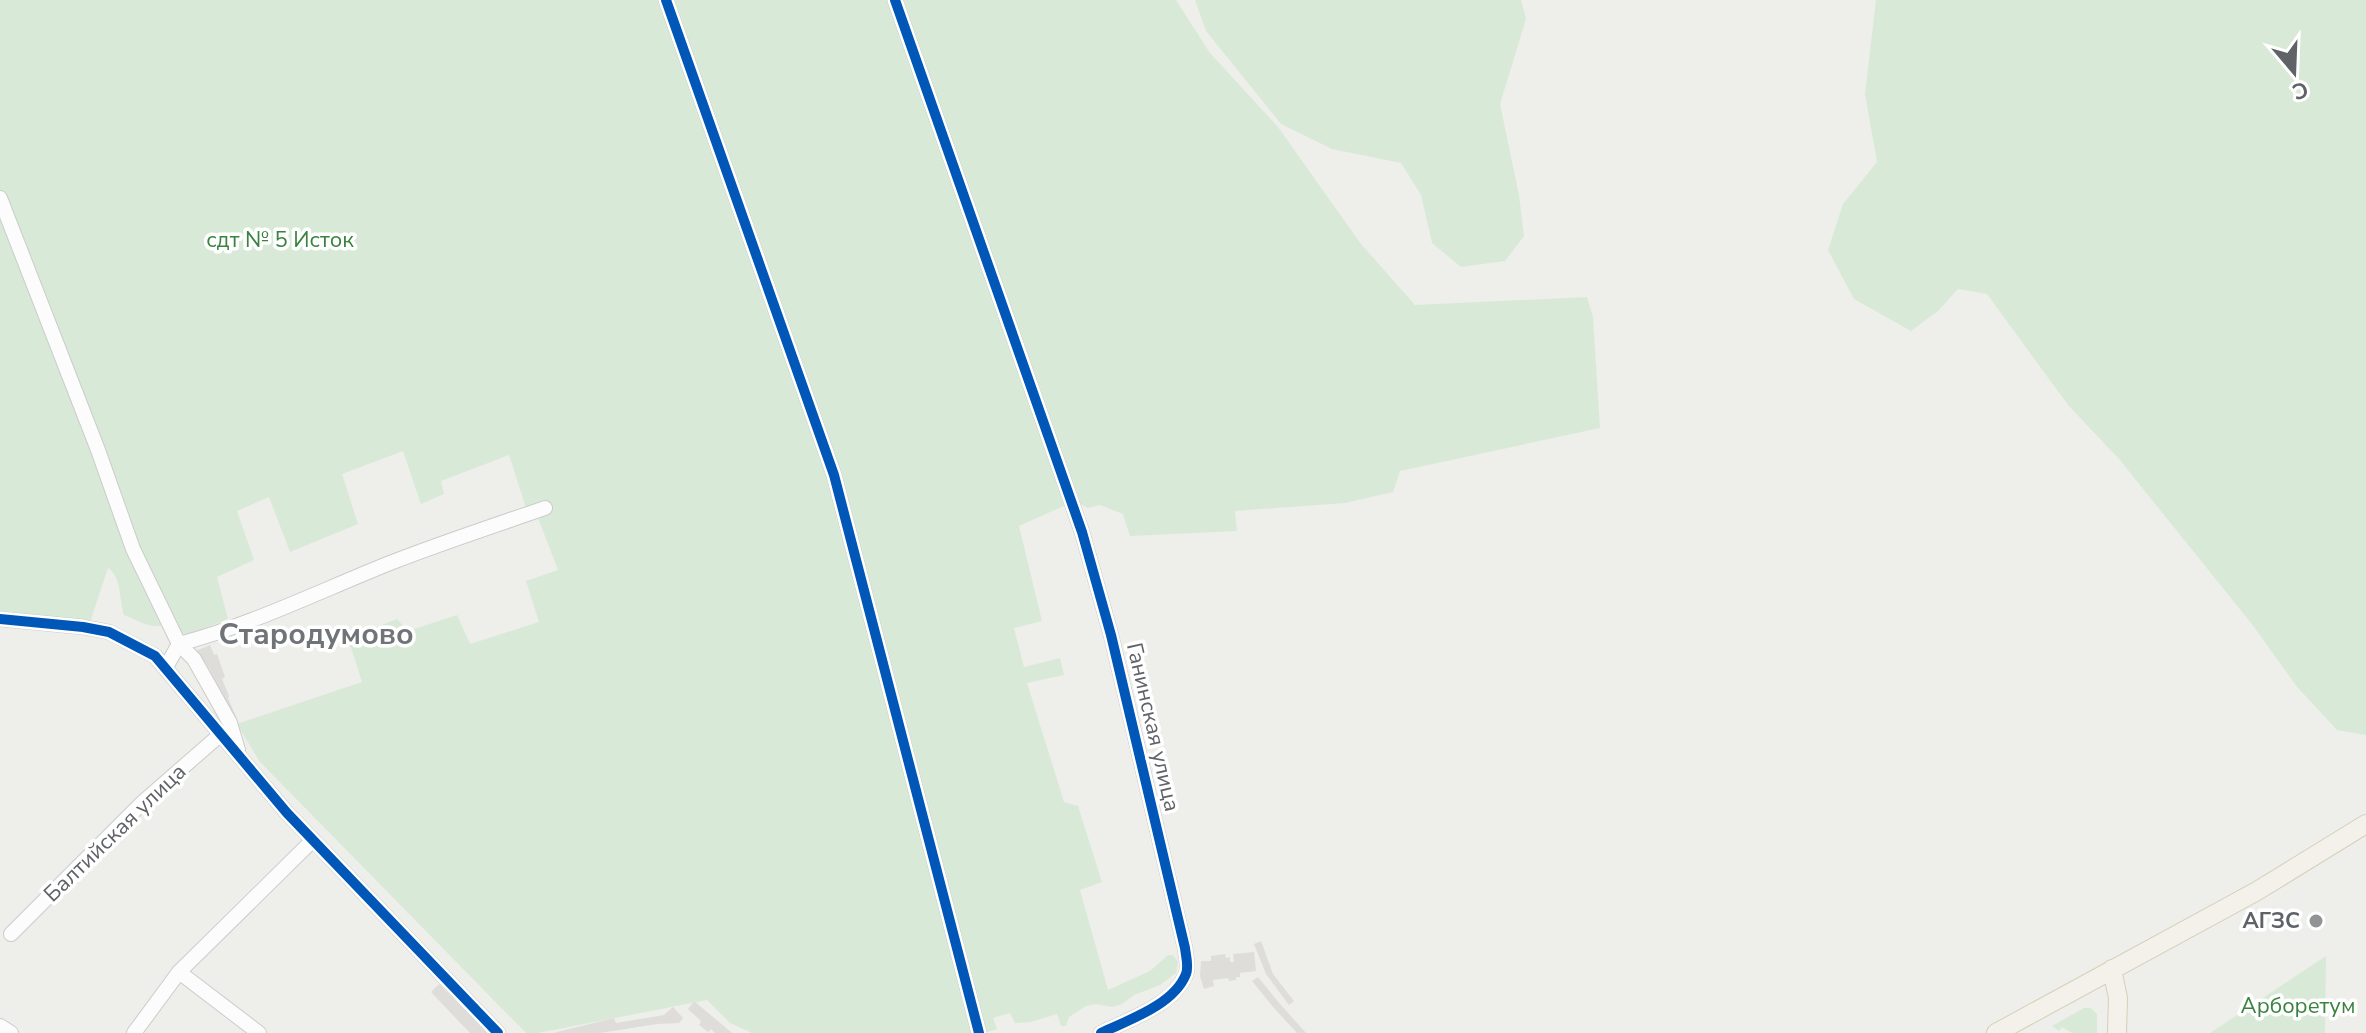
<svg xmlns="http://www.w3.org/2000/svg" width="2366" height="1033" font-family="'Nunito Sans',sans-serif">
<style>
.industrial{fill:#deddda}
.green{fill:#d8ead7}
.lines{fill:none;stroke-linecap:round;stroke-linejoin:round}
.minor-casing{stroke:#cbcccb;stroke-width:16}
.major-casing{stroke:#d5ceb9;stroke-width:20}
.minor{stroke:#fcfcfc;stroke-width:14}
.major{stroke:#f3f1e9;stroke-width:18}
.cycleway-casing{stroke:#fff;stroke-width:15}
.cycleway{stroke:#0057b8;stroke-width:10}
.poi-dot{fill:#919395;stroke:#fff;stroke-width:3}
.labels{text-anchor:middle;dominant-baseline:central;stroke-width:7;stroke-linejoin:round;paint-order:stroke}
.park-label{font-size:22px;fill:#3a833f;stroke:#fff}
.street-label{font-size:22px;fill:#5f6267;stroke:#fff}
.poi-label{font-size:22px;font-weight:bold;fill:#5f6267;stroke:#fff;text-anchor:end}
.district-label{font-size:30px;font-weight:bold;fill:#707479;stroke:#fff}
</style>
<rect width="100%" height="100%" fill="#eeeeea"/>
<!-- industrial -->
<g class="industrial">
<polygon points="210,645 214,655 217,654 225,677 222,679 229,696 228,698 237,719 233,721 229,715 210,670 196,651"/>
<polygon points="1261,941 1273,974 1294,1001 1289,1005 1266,974 1254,944"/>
<polygon points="1254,952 1256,971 1240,973 1240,977 1236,977 1236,980 1229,981 1228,978 1213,980 1214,986 1204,989 1200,976 1201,961 1211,961 1211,956 1225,954 1226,958 1230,957 1230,962 1234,962 1233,954"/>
<polygon points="1258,977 1280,1004 1306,1033 1297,1033 1274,1008 1252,981"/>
<polygon points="439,984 457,1002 487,1033 470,1033 431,992"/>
<polygon points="694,1001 732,1033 715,1033 711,1029 708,1032 699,1025 701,1021 688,1009"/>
<polygon points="673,1007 683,1018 679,1023 657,1024 600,1033 553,1033 614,1018 616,1023 664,1015"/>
</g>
<!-- green -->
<g class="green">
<path d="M0 0H1176L1210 53 1278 127 1361 244 1415 305 1587 297 1593 317 1600 428 1400 471 1393 492 1345 503 1235 511 1237 531 1130 536 1123 514 1100 505 1088 508 1080 504 1066 505 1019 526 1042 621 1014 628 1024 667 1060 658 1064 675 1027 683 1064 802 1078 806 1102 882 1080 890 1108 990 1150 971 1168 955H1173L1178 962 1176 973 1160 985 1134 995 1122 1004 1112 1007 1096 1004 1086 1006 1069 1017 1066 1026H1061L1057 1014 1031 1022 1015 1023 1010 1013 993 1018 997 1029 984 1033H752L730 1023 707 1000 538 1033H526L260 762 237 724 362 682 348 638 397 619 408 631 457 615 470 644 539 622 526 581 558 570 535 510 527 511 509 455 441 481 444 494 421 504 403 451 342 474 358 524 290 552 269 497 237 511 254 560 217 577 228 619 186 635 169 623C155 632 138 620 124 615 119 600 122 577 108 568L88 628 0 619Z"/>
<polygon points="1195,0 1521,0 1526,19 1500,104 1519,195 1524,236 1505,261 1461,267 1432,243 1421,195 1401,163 1332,149 1281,124 1206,31"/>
<polygon points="1876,0 2366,0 2366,735 2337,730 2298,688 2251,623 2119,459 2068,405 1987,294 1958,289 1938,311 1911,331 1854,299 1828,250 1843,204 1877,162 1865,94"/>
<polygon points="2326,956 2325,1033 2210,1033"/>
<polygon points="2084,1008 2091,1008 2097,1014 2097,1033 2072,1033 2062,1027 2059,1031 2052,1026"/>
</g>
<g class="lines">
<!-- minor casing -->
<g class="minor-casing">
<g id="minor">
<polyline points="666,0 834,475 979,1033"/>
<path d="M895 0 1082 532 1111 635 1185 948C1186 957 1189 966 1186 974 1174 1005 1128 1020 1101 1033"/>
<polyline points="0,198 98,450 133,549 179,644 194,659 230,723 238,750"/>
<polyline points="0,619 83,627 109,632 155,656 287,813 498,1033"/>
<path d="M166 667 179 644C251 625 320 591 390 563 441 543 493 526 545 508"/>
<polyline points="11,934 143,802 221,734"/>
<polyline points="179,972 259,1033"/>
<polyline points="0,1026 11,1033"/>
<polyline points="134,1033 179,972 313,840"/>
</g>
</g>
<!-- major casing -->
<g class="major-casing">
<g id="major">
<polyline points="2112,969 2118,998 2117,1033"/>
<polyline points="1996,1033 2257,891 2366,824"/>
</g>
</g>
<!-- minor -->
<use href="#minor" class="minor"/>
<!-- major -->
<use href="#major" class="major"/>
<!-- cycleway casing -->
<g class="cycleway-casing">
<g id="cycleway">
<polyline points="666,0 834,475 979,1033"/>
<path d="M895 0 1082 532 1111 635 1185 948C1186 957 1189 966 1186 974 1174 1005 1128 1020 1101 1033"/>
<polyline points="0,619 83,627 109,632 155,656 287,813 498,1033"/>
</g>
</g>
<!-- cycleway -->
<use href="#cycleway" class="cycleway"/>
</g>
<!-- markers -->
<circle class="poi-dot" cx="2316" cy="921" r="8"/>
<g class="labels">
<!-- park labels -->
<g class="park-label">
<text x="280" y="240">сдт № 5 Исток</text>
<text x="2298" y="1006">Арборетум</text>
</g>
<!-- street labels -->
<g class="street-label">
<text transform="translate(1153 727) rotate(77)">Ганинская улица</text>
<text transform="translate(115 833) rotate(-44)">Балтийская улица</text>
</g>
<!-- poi labels -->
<g class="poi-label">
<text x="2300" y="921">АГЗС</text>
</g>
<!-- district labels -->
<g class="district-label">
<text x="316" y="634">Стародумово</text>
</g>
</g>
<!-- north arrow -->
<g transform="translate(2294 72) rotate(161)" stroke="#ffffff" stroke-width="6" paint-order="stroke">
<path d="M0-6L14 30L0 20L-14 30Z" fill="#5f6267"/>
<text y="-12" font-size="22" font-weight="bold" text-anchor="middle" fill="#5f6267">С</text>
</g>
</svg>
